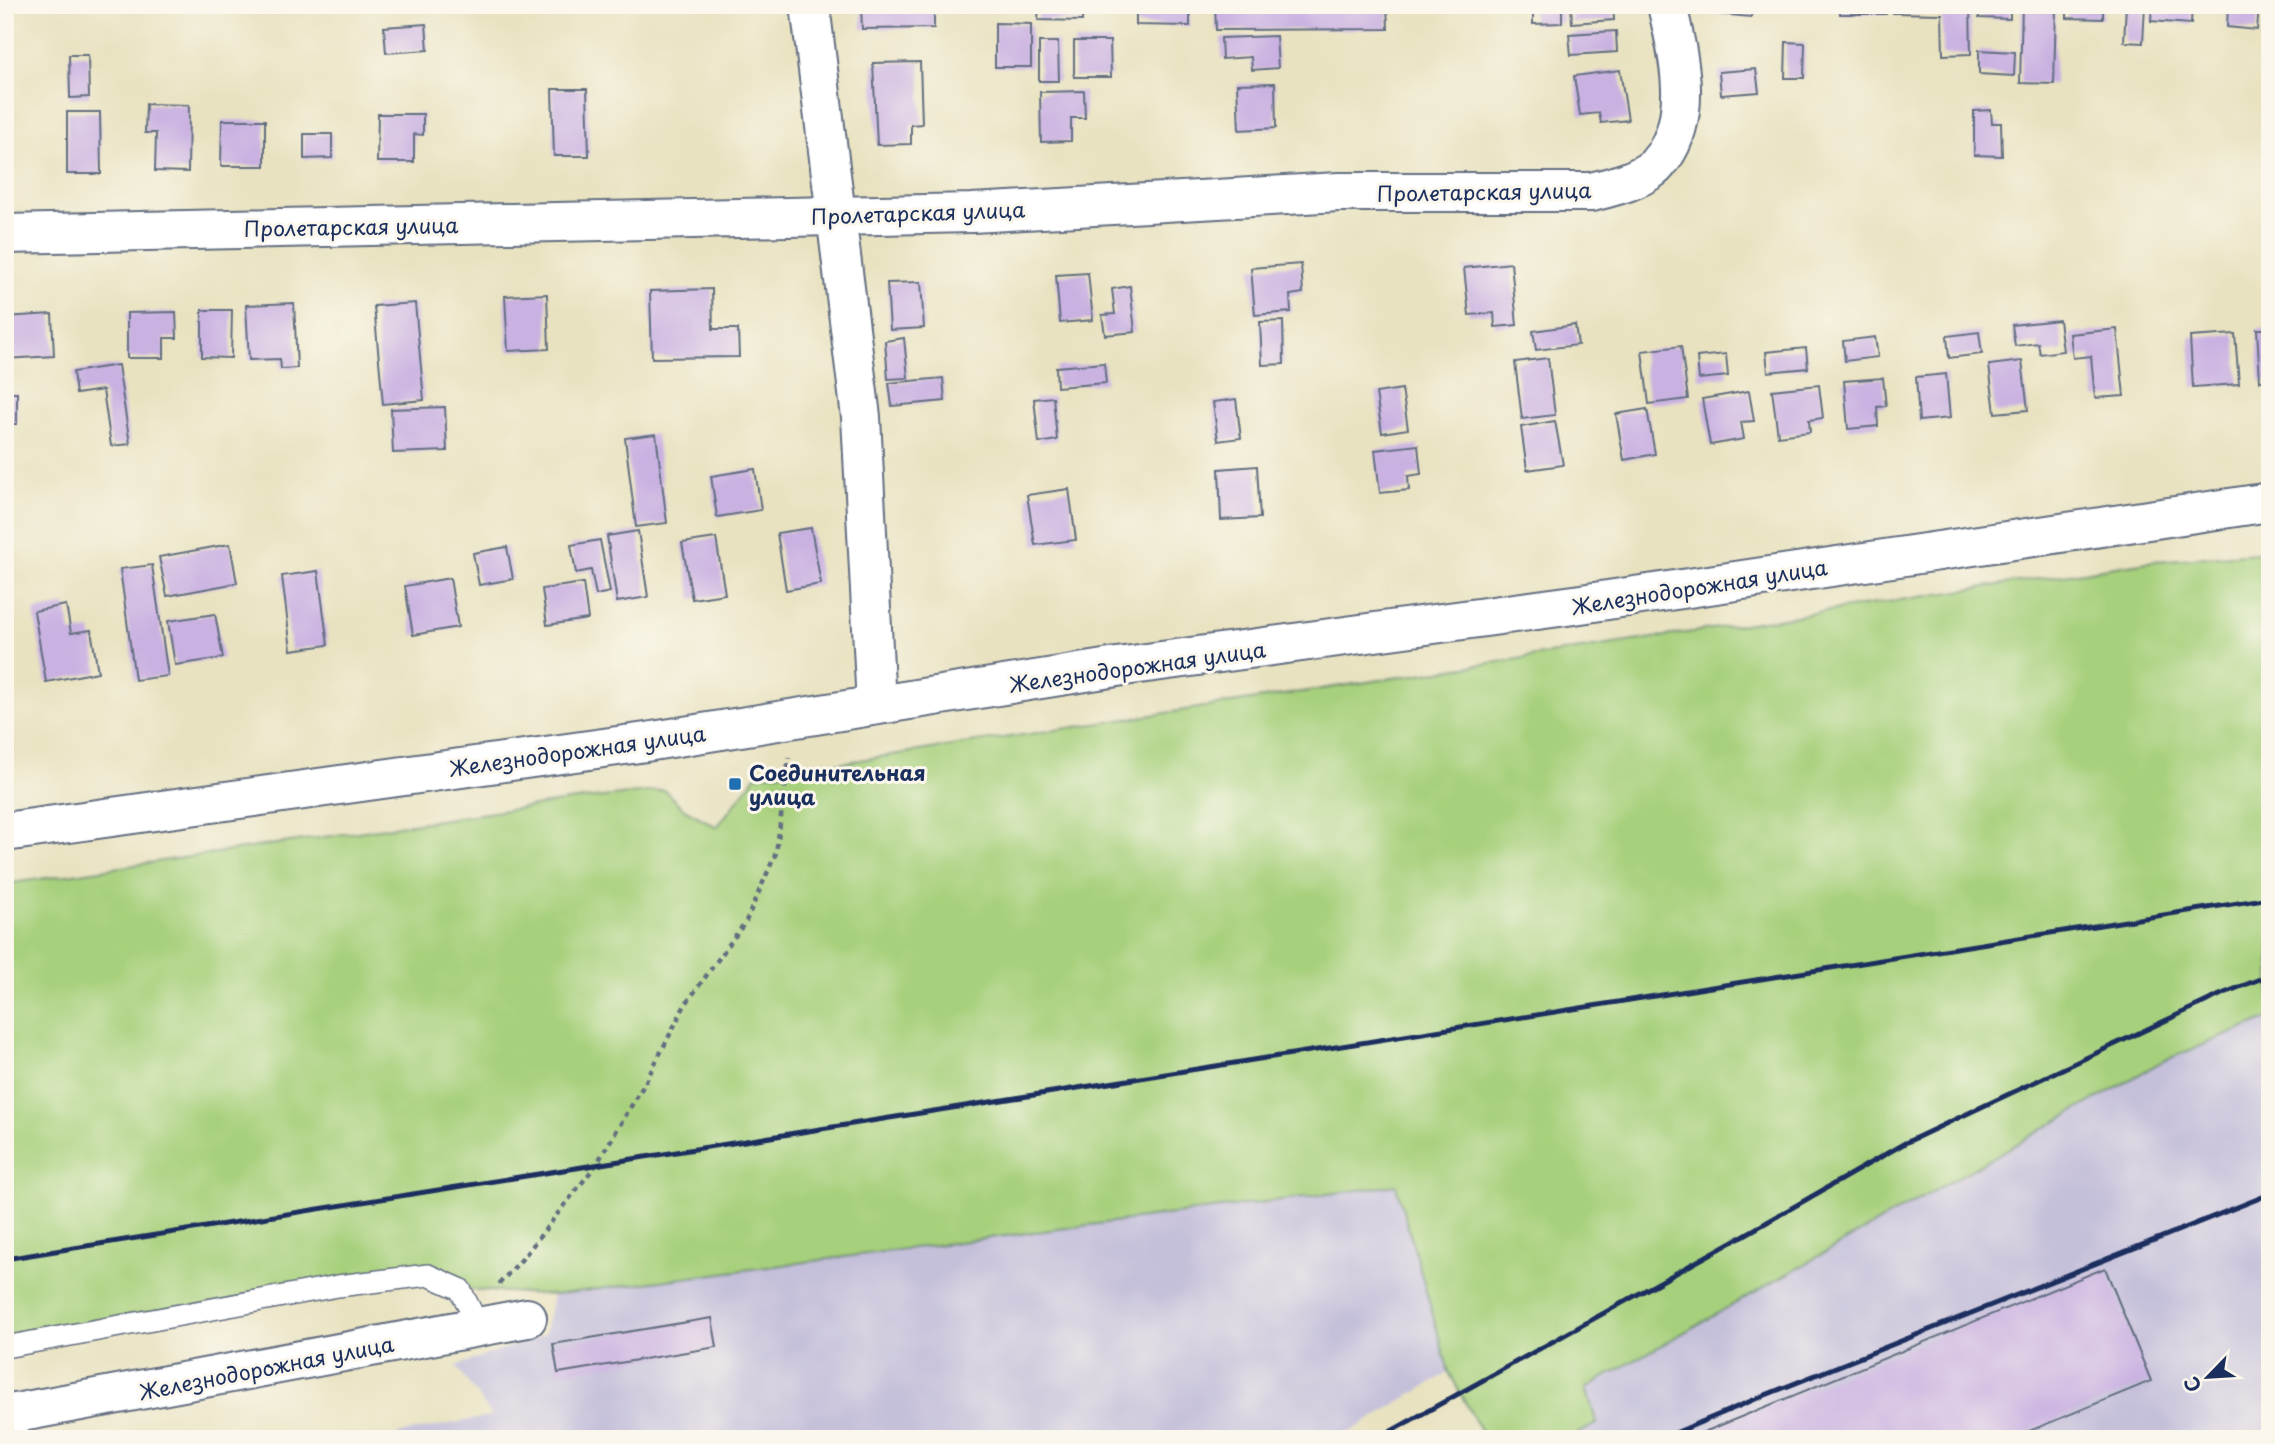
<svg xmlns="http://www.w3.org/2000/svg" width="2275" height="1444" font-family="'Playpen Sans',sans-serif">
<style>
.industrial{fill:#c5c0da}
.grass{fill:#a7d07c;stroke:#61806d;stroke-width:2}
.building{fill:#c9b1e1}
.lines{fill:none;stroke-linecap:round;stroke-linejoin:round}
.service-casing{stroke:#636e80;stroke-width:24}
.minor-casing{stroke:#636e80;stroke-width:42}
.tertiary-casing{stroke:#636e80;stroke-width:42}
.path{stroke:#636e80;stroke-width:4.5;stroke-dasharray:5 5;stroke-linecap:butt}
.service{stroke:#fff;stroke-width:21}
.minor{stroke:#fff;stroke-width:38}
.tertiary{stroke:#fff;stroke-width:38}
.rail{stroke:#1b2f5e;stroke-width:5}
.poi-dot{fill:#1f6fb2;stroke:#fbf7ec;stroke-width:2.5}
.labels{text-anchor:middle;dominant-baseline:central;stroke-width:6;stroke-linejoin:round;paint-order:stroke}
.street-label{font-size:21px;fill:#1b2f5e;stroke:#fbf7ec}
.poi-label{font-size:21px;font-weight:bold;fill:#1b2f5e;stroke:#fbf7ec;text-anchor:start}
</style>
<rect width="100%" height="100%" fill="#fbf7ec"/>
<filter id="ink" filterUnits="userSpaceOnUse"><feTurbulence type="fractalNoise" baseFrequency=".0143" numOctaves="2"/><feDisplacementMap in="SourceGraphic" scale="14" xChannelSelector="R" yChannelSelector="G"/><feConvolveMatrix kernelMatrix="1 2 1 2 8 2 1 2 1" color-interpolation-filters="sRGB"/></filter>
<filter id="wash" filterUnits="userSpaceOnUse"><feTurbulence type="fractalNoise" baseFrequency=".00686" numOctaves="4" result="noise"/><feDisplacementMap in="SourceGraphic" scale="28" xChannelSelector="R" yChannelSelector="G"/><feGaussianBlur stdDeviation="1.57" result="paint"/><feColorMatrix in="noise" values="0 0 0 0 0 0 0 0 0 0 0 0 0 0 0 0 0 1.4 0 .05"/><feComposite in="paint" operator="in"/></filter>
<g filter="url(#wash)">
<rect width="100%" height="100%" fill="#e8e2c0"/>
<!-- industrial -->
<g class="industrial">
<polygon points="2270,1018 2270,1439 1566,1439 1596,1424 1586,1388 2163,1061"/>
<polygon points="1396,1185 1449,1372 1338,1439 399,1439 397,1434 492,1416 456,1366 545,1334 553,1295"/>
</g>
<!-- grass -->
<polygon class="grass" points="2270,552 2270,1018 2163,1061 1586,1388 1597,1424 1566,1439 1485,1439 1449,1372 1396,1185 553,1295 460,1289 427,1275 5,1347 5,884 568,801 664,790 684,809 717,827 756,776 2154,561"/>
<g id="blocks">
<!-- building -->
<g class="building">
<polygon points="861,5 934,5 934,28 862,29"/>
<polygon points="1039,5 1083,5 1082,21 1038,20"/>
<polygon points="1136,5 1190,5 1190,26 1136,25"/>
<polygon points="1215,5 1387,5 1388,29 1216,30"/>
<polygon points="1533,5 1562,5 1562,23 1533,24"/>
<polygon points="1571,5 1613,5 1614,20 1572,23"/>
<polygon points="1697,5 1753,5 1751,17 1697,12"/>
<rect x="1840" y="5" width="46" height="9"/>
<polygon points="1893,5 1970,5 1971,54 1943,55 1942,14 1893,13"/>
<polygon points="1980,5 2010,5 2010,19 1979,18"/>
<polygon points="2022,5 2056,5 2054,84 2020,83"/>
<polygon points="2067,5 2103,5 2103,19 2067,18"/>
<polygon points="2126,5 2145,5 2143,43 2124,42"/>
<polygon points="2152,5 2192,5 2191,24 2151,21"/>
<polygon points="2228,5 2259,5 2257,30 2227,27"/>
<polygon points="995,23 1031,24 1031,67 995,67"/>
<polygon points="426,24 428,50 386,53 384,27"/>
<polygon points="1616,31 1617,52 1571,55 1569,34"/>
<polygon points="1276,36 1278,68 1252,70 1251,57 1222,59 1221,38"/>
<polygon points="1074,41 1110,41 1111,77 1074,77"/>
<polygon points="1039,42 1058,42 1059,81 1039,81"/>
<polygon points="1786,42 1805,43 1804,78 1785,78"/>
<polygon points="1979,50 2015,52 2014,76 1979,74"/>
<polygon points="69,55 88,55 89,97 70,98"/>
<polygon points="920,62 922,124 911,125 911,144 877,145 873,63"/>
<polygon points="1756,69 1759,92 1721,95 1719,72"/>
<polygon points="1620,70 1628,120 1601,123 1599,113 1580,115 1574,76"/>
<polygon points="1275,83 1276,128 1239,130 1237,84"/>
<polygon points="552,89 587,89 589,156 554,156"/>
<polygon points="1084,91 1085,118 1071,118 1071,141 1041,142 1040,92"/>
<polygon points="146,104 189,105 188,172 155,171 156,133 145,133"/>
<polygon points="1991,110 1992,123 2001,123 2002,156 1974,155 1974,111"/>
<polygon points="67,112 100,112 101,174 67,174"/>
<polygon points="378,114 423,114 423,135 414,134 414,162 377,162"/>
<polygon points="222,120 265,120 265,166 221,166"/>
<polygon points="304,134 332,134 332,158 304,159"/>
<polygon points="1511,263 1517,325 1495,327 1494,313 1469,315 1464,268"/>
<polygon points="1301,264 1303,293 1290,295 1291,312 1255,315 1251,268"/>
<polygon points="1088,273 1093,320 1060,323 1056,275"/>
<polygon points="921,282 924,328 890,330 887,283"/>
<polygon points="1130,286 1135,332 1105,335 1102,315 1115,314 1112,289"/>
<polygon points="712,289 713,329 738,329 739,357 652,358 650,291"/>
<polygon points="547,294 549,349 508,351 505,296"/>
<polygon points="294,303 297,368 281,369 280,359 249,360 246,305"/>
<polygon points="415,303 424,400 383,404 374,306"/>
<polygon points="202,310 232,310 231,358 202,357"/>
<polygon points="176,312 177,338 164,338 164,358 127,358 127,313"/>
<polygon points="52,314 54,356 5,359 5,317"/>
<polygon points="2059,320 2063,351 2040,354 2038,343 2015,346 2012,325"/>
<polygon points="1283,321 1284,364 1262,365 1260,322"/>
<polygon points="1575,325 1578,345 1536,350 1533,331"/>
<polygon points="2117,329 2124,396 2095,398 2091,356 2073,358 2070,334"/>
<polygon points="2257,329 2270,329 2270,381 2260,381"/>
<polygon points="1979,332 1982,354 1949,358 1947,336"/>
<polygon points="2235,334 2239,384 2193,387 2190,337"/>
<polygon points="1875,337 1878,357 1845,361 1843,341"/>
<polygon points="904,338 908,378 888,379 885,341"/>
<polygon points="1681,346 1688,399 1649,404 1642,351"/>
<polygon points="1806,348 1808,368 1768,372 1766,352"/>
<polygon points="1726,354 1728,376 1699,379 1697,357"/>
<polygon points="1548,358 1555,415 1522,419 1515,362"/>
<polygon points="2022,361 2028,410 1995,413 1989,365"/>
<polygon points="1104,363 1106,383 1057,387 1056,367"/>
<polygon points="118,365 130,444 111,446 103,390 76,394 73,372"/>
<polygon points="1946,374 1950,418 1919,421 1916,377"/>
<polygon points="943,378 945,401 892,406 889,383"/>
<polygon points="1883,378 1886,406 1877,407 1878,426 1848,429 1844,381"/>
<polygon points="1819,385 1823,418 1809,420 1810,432 1778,436 1772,390"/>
<polygon points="1402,389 1408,429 1382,433 1376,393"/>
<polygon points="1749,391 1754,421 1741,422 1744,439 1710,445 1702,399"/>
<rect x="5" y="393" width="12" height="31"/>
<polygon points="1053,397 1057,440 1039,443 1034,399"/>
<polygon points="1236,399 1241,438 1218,441 1213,402"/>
<polygon points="445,407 447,451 393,453 391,409"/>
<polygon points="1647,409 1655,454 1624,460 1616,414"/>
<polygon points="1555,421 1563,465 1527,470 1521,427"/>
<polygon points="656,434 667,523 636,527 625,438"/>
<polygon points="1418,445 1421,474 1408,476 1409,490 1380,493 1375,450"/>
<polygon points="1257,466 1260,518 1221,520 1219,469"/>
<polygon points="755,469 761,510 717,517 711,476"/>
<polygon points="1069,489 1076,540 1035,545 1027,495"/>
<polygon points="811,528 821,584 786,590 777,533"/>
<polygon points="638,531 648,597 617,602 607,536"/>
<polygon points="716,538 725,594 692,599 682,543"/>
<polygon points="600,540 610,592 596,595 591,570 576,573 571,545"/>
<polygon points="230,544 237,583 167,596 159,557"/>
<polygon points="507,547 513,579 479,585 473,553"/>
<polygon points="152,565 168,676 135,680 120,569"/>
<polygon points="318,571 328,645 291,650 282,576"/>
<polygon points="450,578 458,627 413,635 405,586"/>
<polygon points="583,583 588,619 547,625 542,589"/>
<polygon points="66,605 71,633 91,630 98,672 46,682 34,611"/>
<polygon points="215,614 223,658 175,665 168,621"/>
<polygon points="2105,1268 2151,1381 2010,1439 1687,1439"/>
<polygon points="712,1318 717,1347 558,1373 553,1344"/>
</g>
</g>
</g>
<g filter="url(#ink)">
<use href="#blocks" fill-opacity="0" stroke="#636e80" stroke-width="2"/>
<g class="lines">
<!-- service casing -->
<g class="service-casing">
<polyline id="service" points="5,1347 338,1286 428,1275 460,1289 479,1327"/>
</g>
<!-- minor casing -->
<g class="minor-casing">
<g id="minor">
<polyline points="810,5 861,417 876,705"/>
<path d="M5 234 972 213 1339 192H1592C1614 186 1634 182 1652 169 1657 166 1659 161 1663 157 1694 113 1678 54 1667 5"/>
<polyline points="5,1415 527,1318"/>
</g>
</g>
<!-- tertiary casing -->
<g class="tertiary-casing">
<polyline id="tertiary" points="5,832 646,742 1117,667 1574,605 2270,502"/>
</g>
<!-- path -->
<polyline class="path" points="499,1284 522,1259 596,1165 645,1083 685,1005 746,921 776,853 789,758"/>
<!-- service -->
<use href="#service" class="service"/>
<!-- minor -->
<use href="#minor" class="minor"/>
<!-- tertiary -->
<use href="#tertiary" class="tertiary"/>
<!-- rail -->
<g class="rail">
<polyline points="5,1259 2270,898"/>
<polyline points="1377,1439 1741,1237 1905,1143 2222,994 2270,975"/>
<polyline points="1661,1439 1758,1398 2270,1194"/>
</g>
</g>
</g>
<!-- markers -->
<rect class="poi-dot" x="728" y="777" width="14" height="14" rx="3.5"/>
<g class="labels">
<!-- street labels -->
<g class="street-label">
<text transform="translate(1484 191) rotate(-1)">Пролетарская улица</text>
<text transform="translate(918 212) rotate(-2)">Пролетарская улица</text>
<text transform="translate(351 226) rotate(-1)">Пролетарская улица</text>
<text transform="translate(1699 586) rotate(-9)">Железнодорожная улица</text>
<text transform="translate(1137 666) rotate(-8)">Железнодорожная улица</text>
<text transform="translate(577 750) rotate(-8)">Железнодорожная улица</text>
<text transform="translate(266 1367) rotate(-11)">Железнодорожная улица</text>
</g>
<!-- poi labels -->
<g class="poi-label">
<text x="749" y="772">Соединительная<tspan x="749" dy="24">улица</tspan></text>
</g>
</g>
<!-- margin -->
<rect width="2275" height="1444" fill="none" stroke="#fbf7ec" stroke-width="28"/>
<!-- north arrow -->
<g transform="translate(2208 1377) rotate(245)" stroke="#fbf7ec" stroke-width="5" paint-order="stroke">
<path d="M0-5L12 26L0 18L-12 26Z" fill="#1b2f5e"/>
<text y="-10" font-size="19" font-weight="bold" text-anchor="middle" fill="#1b2f5e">С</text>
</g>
</svg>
